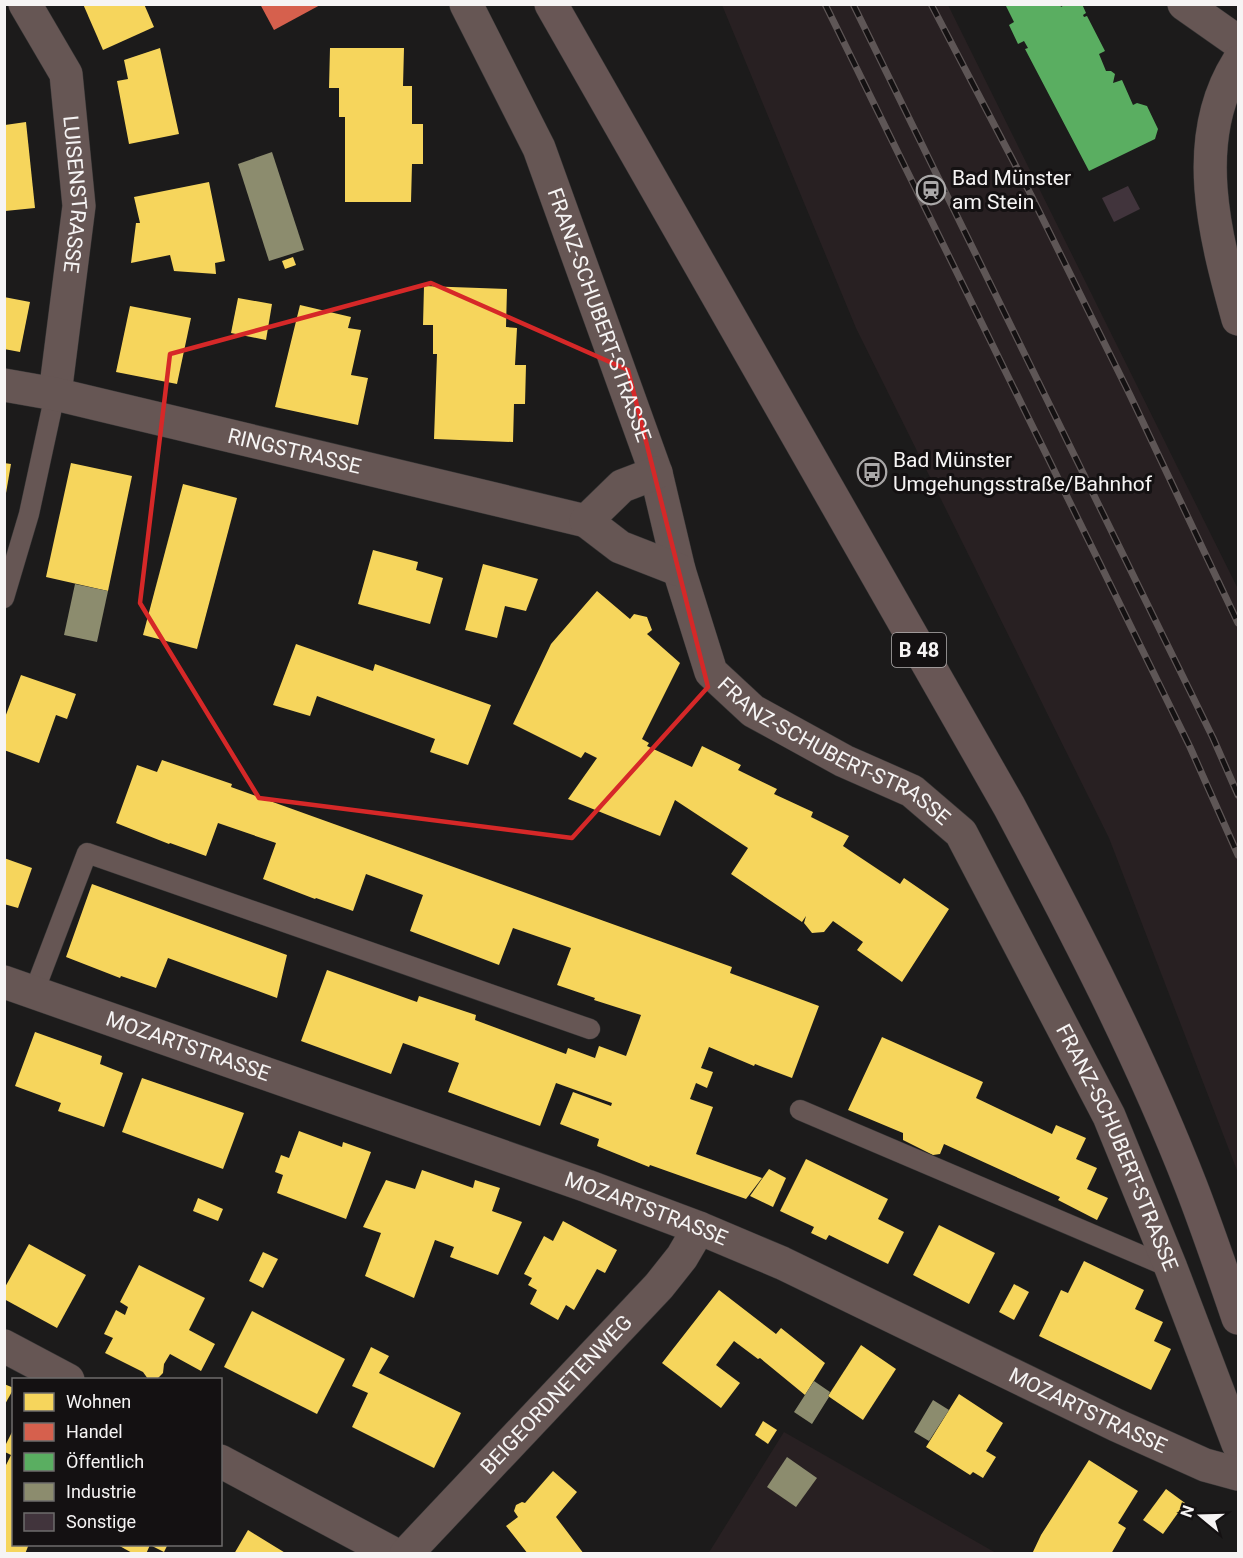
<svg xmlns="http://www.w3.org/2000/svg" width="1243" height="1558" font-family="Roboto,sans-serif">
<style>
.built{fill:#282022}
.homes{fill:#f6d55c}
.shops{fill:#d6604d}
.public{fill:#5aae61}
.industry{fill:#8c8c6e}
.building{fill:#41343c}
.lines{fill:none;stroke-linecap:round;stroke-linejoin:round}
.lane-casing{stroke:#363535;stroke-width:21}
.street-casing{stroke:#363535;stroke-width:34}
.primary-casing{stroke:#363535;stroke-width:34}
.lane{stroke:#665654;stroke-width:20}
.street{stroke:#665654;stroke-width:33}
.primary{stroke:#685655;stroke-width:33}
.rail-casing{stroke:#5e5656;stroke-width:7}
.rail{stroke:#141112;stroke-width:4.5;stroke-dasharray:14;stroke-linecap:butt}
.marked{fill:none;stroke:#d62828;stroke-width:4.5;stroke-linejoin:round}
.labels{text-anchor:middle;dominant-baseline:central;stroke-width:6;stroke-linejoin:round;paint-order:stroke}
.shield{fill:#141112;stroke:#b2b0b0;stroke-width:1.5}
.shield-label{font-size:20px;font-weight:bold;fill:#f6f4f4}
.poi-label{font-size:21px;fill:#f6f4f4;stroke:#141112;text-anchor:start}
.street-label{font-size:21px;fill:#f6f4f4;stroke:#141112}
</style>
<rect width="100%" height="100%" fill="#1c1b1b"/>
<!-- built -->
<g class="built">
<polygon points="722,5 948,5 1238,589 1238,1173 1109,838 856,328"/>
<polygon points="784,1432 996,1553 708,1554"/>
</g>
<!-- homes -->
<g class="homes">
<polygon points="83,4 144,4 154,27 103,50"/>
<polygon points="160,48 179,134 129,144 117,81 128,79 124,60"/>
<polygon points="330,48 404,48 403,86 412,86 412,124 423,124 423,164 412,164 411,202 345,202 345,117 339,117 339,88 329,88"/>
<polygon points="26,122 35,208 5,211 5,125"/>
<polygon points="209,182 225,261 215,263 216,274 174,271 170,255 131,263 136,223 140,223 134,197"/>
<polygon points="293,257 296,265 285,269 282,261"/>
<polygon points="424,286 507,289 506,327 517,328 515,365 526,365 525,404 514,404 513,442 434,439 437,354 433,354 433,325 423,325"/>
<polygon points="4,297 30,302 20,352 4,349"/>
<polygon points="238,298 272,304 266,340 231,333"/>
<polygon points="300,305 351,317 348,328 361,330 351,375 368,378 358,425 275,407"/>
<polygon points="130,306 191,318 177,384 116,372"/>
<polygon points="4,463 11,464 6,493 4,493"/>
<polygon points="71,463 132,476 108,591 46,577"/>
<polygon points="183,484 237,498 197,649 143,635"/>
<polygon points="373,550 418,562 416,570 443,578 430,624 358,604"/>
<polygon points="483,564 538,579 526,611 505,606 497,638 465,630"/>
<polygon points="597,591 630,619 634,614 647,617 652,630 647,634 680,663 642,739 649,743 647,746 692,767 702,746 741,765 738,770 777,789 774,794 813,812 811,817 849,836 843,846 900,884 904,878 949,909 902,982 857,950 863,942 833,921 824,932 812,933 804,923 806,916 802,922 731,874 748,848 675,800 660,836 568,799 597,758 585,752 581,758 513,724 551,644"/>
<polygon points="296,644 373,671 375,664 491,705 468,765 430,752 435,739 317,696 310,716 273,705"/>
<polygon points="21,675 76,694 67,719 56,715 39,763 4,750 4,720"/>
<polygon points="162,760 232,784 231,787 732,967 730,973 819,1006 792,1078 755,1064 754,1066 709,1047 701,1068 713,1072 707,1088 696,1083 690,1099 713,1107 696,1154 762,1178 746,1199 650,1165 649,1167 597,1146 599,1139 560,1124 573,1092 611,1106 612,1103 556,1083 540,1126 448,1092 459,1063 403,1043 391,1074 301,1041 327,970 417,1002 419,996 476,1015 475,1020 566,1054 568,1048 595,1058 599,1046 626,1056 641,1015 594,1000 595,998 557,985 571,948 513,928 499,965 410,931 423,895 366,874 353,911 316,898 315,899 263,879 276,843 218,823 206,856 170,843 169,844 116,823 137,765 157,772"/>
<polygon points="4,858 32,868 18,908 4,904"/>
<polygon points="92,884 287,955 277,998 168,958 156,988 121,976 120,978 66,957"/>
<polygon points="35,1032 102,1056 100,1064 123,1073 104,1127 58,1111 61,1103 15,1086"/>
<polygon points="882,1037 983,1082 976,1098 1052,1134 1056,1125 1086,1138 1076,1159 1097,1168 1087,1189 1108,1198 1097,1220 1058,1200 1060,1197 944,1144 940,1154 933,1155 903,1140 903,1133 848,1110"/>
<polygon points="142,1078 244,1113 223,1169 122,1132"/>
<polygon points="299,1131 342,1147 343,1142 371,1152 346,1219 277,1193 283,1175 275,1172 281,1155 289,1158"/>
<polygon points="806,1159 888,1199 878,1219 904,1232 888,1264 829,1235 826,1240 811,1233 814,1227 780,1211"/>
<polygon points="769,1169 786,1178 773,1207 750,1196"/>
<polygon points="422,1170 473,1188 475,1180 500,1188 492,1211 522,1222 498,1275 450,1257 454,1247 435,1240 414,1298 365,1276 381,1233 363,1227 386,1180 415,1189"/>
<polygon points="198,1198 223,1209 218,1221 193,1211"/>
<polygon points="563,1221 617,1250 605,1273 597,1269 574,1310 566,1305 558,1320 530,1304 537,1290 528,1285 532,1278 524,1274 544,1236 553,1241"/>
<polygon points="939,1225 995,1253 969,1304 913,1275"/>
<polygon points="29,1244 86,1275 57,1328 4,1299 4,1289"/>
<polygon points="263,1252 278,1259 263,1288 249,1281"/>
<polygon points="1084,1261 1144,1290 1135,1309 1163,1322 1154,1341 1171,1349 1151,1390 1039,1336 1061,1290 1068,1293"/>
<polygon points="139,1265 205,1298 189,1330 215,1344 201,1371 170,1354 164,1364 163,1373 156,1380 148,1379 143,1372 105,1353 113,1338 104,1334 116,1310 125,1315 128,1307 120,1302"/>
<polygon points="1014,1284 1029,1292 1014,1320 999,1312"/>
<polygon points="719,1290 776,1334 781,1328 825,1363 805,1395 760,1358 758,1359 734,1341 716,1365 740,1383 721,1408 662,1363"/>
<polygon points="252,1311 345,1359 317,1414 224,1367"/>
<polygon points="861,1345 896,1369 863,1420 828,1396"/>
<polygon points="371,1347 389,1356 379,1373 461,1413 434,1468 352,1427 368,1393 352,1386"/>
<polygon points="4,1384 14,1388 4,1406"/>
<polygon points="959,1394 1003,1423 986,1451 996,1457 983,1478 973,1472 970,1475 926,1447"/>
<polygon points="763,1421 777,1430 768,1444 755,1435"/>
<polygon points="14,1428 14,1544 29,1544 25,1554 4,1553 4,1469 11,1455 5,1452 5,1446"/>
<polygon points="1089,1460 1138,1491 1118,1523 1126,1528 1111,1554 1032,1554 1041,1535"/>
<polygon points="553,1471 577,1492 556,1517 584,1554 528,1554 506,1526 518,1517 514,1511 516,1505 522,1502 525,1503"/>
<polygon points="1166,1489 1185,1503 1163,1534 1143,1520"/>
<polygon points="248,1530 287,1554 234,1554"/>
<polygon points="116,1544 168,1544 164,1552 150,1545 146,1554 134,1554"/>
</g>
<!-- shops -->
<polygon class="shops" points="260,4 322,4 274,30"/>
<!-- public -->
<polygon class="public" points="1005,4 1060,4 1061,7 1066,4 1082,4 1086,13 1083,15 1084,17 1087,16 1105,51 1099,54 1106,71 1111,71 1115,74 1113,83 1122,80 1133,105 1137,103 1147,106 1158,129 1155,139 1089,171 1025,49 1028,48 1024,41 1018,44 1009,25 1014,22"/>
<!-- industry -->
<g class="industry">
<polygon points="272,152 304,250 269,261 238,164"/>
<polygon points="75,584 108,591 97,642 64,635"/>
<polygon points="814,1381 830,1392 828,1396 829,1397 812,1424 794,1412"/>
<polygon points="933,1400 949,1410 929,1441 914,1432"/>
<polygon points="787,1457 817,1478 796,1507 767,1487"/>
</g>
<!-- building -->
<polygon class="building" points="1128,186 1140,209 1114,222 1102,198"/>
<g class="lines">
<!-- lane casing -->
<g class="lane-casing">
<g id="lane">
<polyline points="4,598 29,514 55,394"/>
<polyline points="34,992 87,853 590,1029"/>
<polyline points="800,1110 1171,1268"/>
</g>
</g>
<!-- street casing -->
<g class="street-casing">
<g id="street">
<path id="s1" d="M25 4 66 74 79 206 55 394"/>
<path id="s2" d="M466 4 539 148 656 473 679 570 711 672 753 711 844 761 912 791 961 833 1109 1116 1171 1268 1238 1444"/>
<polyline points="1184,4 1238,42"/>
<path d="M1238 62C1189 140 1215 236 1238 319"/>
<path id="s3" d="M4 385 55 394 586 521"/>
<polyline points="656,473 622,486 586,521 620,547 679,570"/>
<path id="s4" d="M4 982 587 1186 699 1228 782 1263 1116 1425 1205 1465 1238 1474"/>
<polyline points="4,1346 68,1380"/>
<polyline points="220,1461 394,1554"/>
<path id="s5" d="M406 1554 659 1286 682 1257 699 1228"/>
</g>
</g>
<!-- primary casing -->
<g class="primary-casing">
<path id="primary" d="M551 4 1009 806C1075 930 1140 1055 1191 1186 1208 1230 1223 1274 1238 1318"/>
</g>
<!-- lane -->
<use href="#lane" class="lane"/>
<!-- street -->
<use href="#street" class="street"/>
<!-- primary -->
<use href="#primary" class="primary"/>
<!-- rail casing -->
<g class="rail-casing">
<g id="rail">
<polyline points="825,4 1190,747 1238,855"/>
<polyline points="853,4 1213,738 1238,795"/>
<polyline points="931,4 1031,195 1130,395 1238,623"/>
</g>
</g>
<!-- rail -->
<use href="#rail" class="rail"/>
</g>
<!-- marked area -->
<path class="marked" d="M431 283 628 370 708 687 572 838 259 798 140 603 170 354Z"/>
<!-- icons -->
<defs>
<g id="station-ring" transform="scale(1.5)"><circle r="9.5" fill="#141112" stroke="#aaa8a8" stroke-width="1.5"/><path d="M-3-6H3Q5-6 5-4V2Q5 4 3 4L4.5 6H3L1.5 4h-3L-3 6H-4.5L-3 4Q-5 4-5 2V-4Q-5-6-3-6ZM-3.5-4v3h7v-3ZM-3.5 1v1.5H-2V1ZM2 1v1.5H3.5V1Z" fill="#aaa8a8"/></g>
<g id="bus-ring" transform="scale(1.5)"><circle r="9.5" fill="#141112" stroke="#aaa8a8" stroke-width="1.5"/><path d="M-5-6H5V4H4V6H2V4H-2V6H-4V4H-5ZM-3.5-4V0h7V-4ZM-3.5 1.2v1.5H-2V1.2ZM2 1.2v1.5H3.5V1.2Z" fill="#aaa8a8"/></g>
</defs>
<g fill-rule="evenodd">
<use href="#station-ring" x="931" y="190"/>
<use href="#bus-ring" x="872" y="472"/>
</g>
<g class="labels">
<!-- shield labels -->
<rect class="shield" x="892" y="633" width="54" height="34" rx="4.5"/>
<g class="shield-label">
<text x="919" y="650">B 48</text>
</g>
<!-- poi labels -->
<g class="poi-label">
<text x="952" y="178">Bad Münster<tspan x="952" dy="24">am Stein</tspan></text>
<text x="893" y="460">Bad Münster<tspan x="893" dy="24">Umgehungsstraße/Bahnhof</tspan></text>
</g>
<!-- street labels -->
<g class="street-label">
<text stroke="none"><textPath href="#s1" startOffset="202">LUISENSTRASSE</textPath></text>
<text stroke="none"><textPath href="#s2" startOffset="339">FRANZ-SCHUBERT-STRASSE</textPath></text>
<text stroke="none"><textPath href="#s3" startOffset="298">RINGSTRASSE</textPath></text>
<text stroke="none"><textPath href="#s2" startOffset="861">FRANZ-SCHUBERT-STRASSE</textPath></text>
<text stroke="none"><textPath href="#s4" startOffset="195">MOZARTSTRASSE</textPath></text>
<text stroke="none"><textPath href="#s2" startOffset="1365">FRANZ-SCHUBERT-STRASSE</textPath></text>
<text stroke="none"><textPath href="#s4" startOffset="681">MOZARTSTRASSE</textPath></text>
<text stroke="none"><textPath href="#s5" startOffset="219">BEIGEORDNETENWEG</textPath></text>
<text stroke="none"><textPath href="#s4" startOffset="1167">MOZARTSTRASSE</textPath></text>
</g>
</g>
<!-- border -->
<rect width="1243" height="1558" fill="none" stroke="#f6f4f4" stroke-width="12"/>
<!-- legend -->
<rect x="12" y="1378" width="210" height="168" fill="#141112" stroke="#6e6c6c" stroke-width="1.5"/>
<rect x="24" y="1393" width="30" height="18" fill="#f6d55c" stroke="#6e6c6c" stroke-width="1.5"/>
<text x="66" y="1408" font-size="18" fill="#f6f4f4">Wohnen</text>
<rect x="24" y="1423" width="30" height="18" fill="#d6604d" stroke="#6e6c6c" stroke-width="1.5"/>
<text x="66" y="1438" font-size="18" fill="#f6f4f4">Handel</text>
<rect x="24" y="1453" width="30" height="18" fill="#5aae61" stroke="#6e6c6c" stroke-width="1.5"/>
<text x="66" y="1468" font-size="18" fill="#f6f4f4">Öffentlich</text>
<rect x="24" y="1483" width="30" height="18" fill="#8c8c6e" stroke="#6e6c6c" stroke-width="1.5"/>
<text x="66" y="1498" font-size="18" fill="#f6f4f4">Industrie</text>
<rect x="24" y="1513" width="30" height="18" fill="#41343c" stroke="#6e6c6c" stroke-width="1.5"/>
<text x="66" y="1528" font-size="18" fill="#f6f4f4">Sonstige</text>
<!-- north arrow -->
<g transform="translate(1201 1516) rotate(289)" stroke="#141112" stroke-width="4.5" paint-order="stroke">
<path d="M0-4.5L10 22L0 15L-10 22Z" fill="#f6f4f4"/>
<text y="-9" font-size="16" font-weight="bold" text-anchor="middle" fill="#f6f4f4">N</text>
</g>
</svg>
